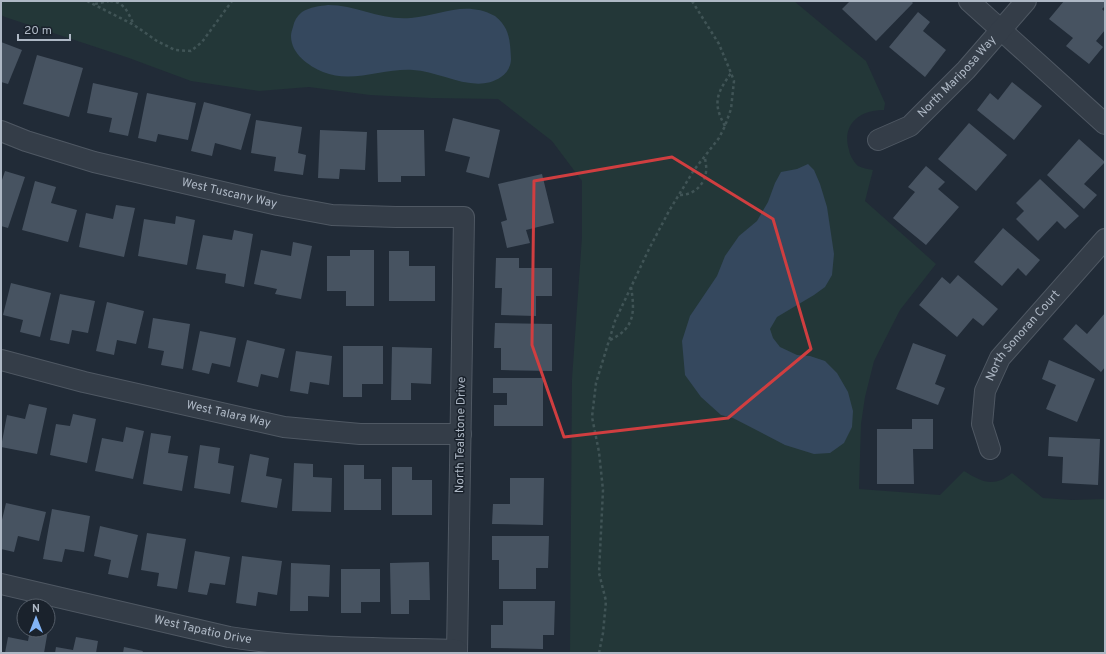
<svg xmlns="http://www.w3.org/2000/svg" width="1106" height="654" font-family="Overpass,sans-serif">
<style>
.green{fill:#233738}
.water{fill:#35485e}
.building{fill:#475361}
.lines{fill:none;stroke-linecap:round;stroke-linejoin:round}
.street-casing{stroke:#4f5863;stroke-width:22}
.path{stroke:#405456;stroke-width:2.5;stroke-dasharray:3 3;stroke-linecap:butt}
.street{stroke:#343d48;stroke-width:20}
.marked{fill:none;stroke:#d03e40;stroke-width:3;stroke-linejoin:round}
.labels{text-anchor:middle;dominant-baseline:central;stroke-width:3;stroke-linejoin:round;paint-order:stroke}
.street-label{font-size:12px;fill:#aeb8c5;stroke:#1a222c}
</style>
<rect width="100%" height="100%" fill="#212b37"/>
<!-- green -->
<path class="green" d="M1 1H794L866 61 885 103 884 110C860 110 841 124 849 150 850 156 854 162 858 166 862 168 868 169 873 170L865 201 936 264 900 310 874 361 865 397 861 424 859 489 940 495 964 471C982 482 994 488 1012 473L1043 498 1072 500 1105 499V653H570L572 379 582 237V181L552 141 498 99 431 98 370 95 309 87 259 91 191 81 129 58 5 17 1 15Z"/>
<!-- water -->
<g class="water">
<path d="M328 5C357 5 382 21 411 18 442 15 465 0 495 16 510 28 510 41 511 59 511 66 507 73 501 77 475 95 441 71 413 70 384 68 352 84 323 72 309 66 291 54 291 36 291 33 292 30 293 27 294 21 297 16 302 12 310 7 320 6 328 5Z"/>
<polygon points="808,164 814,170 820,184 827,207 834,254 832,275 825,287 814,295 777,317 770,329 773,338 780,347 797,355 810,356 825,361 837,373 848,392 853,411 852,427 844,443 830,453 814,454 785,445 733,418 721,415 701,397 685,375 682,341 690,316 717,276 725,256 739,236 757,221 768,202 775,183 781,172 797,169"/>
</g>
<!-- building -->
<g class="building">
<polygon points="850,1 911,1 913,3 876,41 842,9"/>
<polygon points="1064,1 1105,1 1105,6 1102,9 1105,12 1105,30 1096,41 1103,47 1089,64 1066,46 1073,38 1049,19"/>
<polygon points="918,12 930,22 923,31 946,50 925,77 889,47"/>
<polygon points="1,42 22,50 8,84 1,82"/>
<polygon points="37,55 83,68 69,117 23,104"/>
<polygon points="1012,82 1042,106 1014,140 977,110 990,93 998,100"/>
<polygon points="93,83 138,93 128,136 109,132 112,118 87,113"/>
<polygon points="147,93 196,103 188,140 158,134 156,142 138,138"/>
<polygon points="204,102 251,114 241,150 215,143 212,156 191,151"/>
<polygon points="453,118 500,130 489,178 466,172 470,157 445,151"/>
<polygon points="256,120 302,127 298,153 306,155 303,175 274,171 276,157 251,153"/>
<polygon points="969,123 1007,155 976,191 938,159"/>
<polygon points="320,130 367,132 365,170 340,169 339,179 318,178"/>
<polygon points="377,130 424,130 425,176 401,176 401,182 378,182"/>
<polygon points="1079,139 1105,162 1084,184 1097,195 1084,209 1047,175"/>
<polygon points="926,166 945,182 938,189 959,207 926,245 893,218 915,192 908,187"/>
<polygon points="5,171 25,177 8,228 1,226 1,183"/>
<polygon points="542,174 554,223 526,230 530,243 507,248 501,222 507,220 498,184"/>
<polygon points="1040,179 1079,216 1065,229 1057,221 1038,241 1016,219 1024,211 1016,203"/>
<polygon points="35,181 56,187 51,203 77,210 68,242 22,230"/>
<polygon points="116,205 135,208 124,257 79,247 86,213 113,219"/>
<polygon points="176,216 195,220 187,265 138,256 144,219 175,224"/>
<polygon points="1003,228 1040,260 1026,276 1018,268 1002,286 974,262"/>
<polygon points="234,230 253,234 244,287 225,283 226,274 196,269 203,235 232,240"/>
<polygon points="293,242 312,246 301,299 275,294 277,289 254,284 261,250 291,256"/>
<polygon points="350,250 374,250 374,306 346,306 346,291 327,291 327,256 350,256"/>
<polygon points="389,251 409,251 409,266 435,266 435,301 389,301"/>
<polygon points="496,258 519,258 519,268 552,268 552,296 536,296 536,316 501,315 502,288 495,288"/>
<polygon points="958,275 998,309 983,326 973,318 957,337 919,305 942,277 950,284"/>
<polygon points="11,283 51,293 40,337 20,332 23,320 3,315"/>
<polygon points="60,294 95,301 88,333 72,330 69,344 50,340"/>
<polygon points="107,302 144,311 136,344 117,340 114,355 96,351"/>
<polygon points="1105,313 1105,367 1101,372 1063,339 1076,324 1087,334"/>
<polygon points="153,318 190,324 183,369 161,365 164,351 148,348"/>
<polygon points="495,323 552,324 552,371 501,370 501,348 494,348"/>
<polygon points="200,331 236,338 230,367 212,363 209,374 192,370"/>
<polygon points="247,340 285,349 278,378 261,374 258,387 237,382"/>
<polygon points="913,343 946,355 935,384 945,388 938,405 896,389"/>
<polygon points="343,346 383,346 383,384 362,384 362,397 343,397"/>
<polygon points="392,347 432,348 431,384 411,383 411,400 391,400"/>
<polygon points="296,351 332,356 329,385 310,382 308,394 290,391"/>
<polygon points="1049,360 1095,379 1077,422 1046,409 1056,385 1042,379"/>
<polygon points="493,378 543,378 543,426 494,426 494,405 507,405 507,393 493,393"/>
<polygon points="29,404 47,408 37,454 1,447 7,415 25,419"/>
<polygon points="73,414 96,419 87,463 50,455 56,424 70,426"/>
<polygon points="912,419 933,419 933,449 913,449 914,484 877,484 877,429 912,429"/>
<polygon points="126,427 144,431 133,479 95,471 102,438 123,442"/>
<polygon points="151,433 171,436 168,453 188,456 182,491 143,484"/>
<polygon points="1049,437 1100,439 1098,485 1062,483 1063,457 1048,456"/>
<polygon points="200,445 220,448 218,463 234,466 230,494 194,488"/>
<polygon points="250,454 269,458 266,476 282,479 277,508 241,502"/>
<polygon points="294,463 313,464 313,477 332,478 331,512 292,511"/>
<polygon points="344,465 364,465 364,479 381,479 381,510 344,510"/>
<polygon points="392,467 412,467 412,480 432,480 432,515 392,515"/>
<polygon points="510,478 544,478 543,525 492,524 493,504 510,504"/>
<polygon points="6,503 46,512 39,541 18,536 14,552 1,549 1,524"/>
<polygon points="52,509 90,516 84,552 65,549 62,562 43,559"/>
<polygon points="100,526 138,535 128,578 108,574 111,560 94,556"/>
<polygon points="147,533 186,539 177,589 157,586 159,573 141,570"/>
<polygon points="492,536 549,536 548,568 536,568 536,589 499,589 499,560 492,560"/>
<polygon points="195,551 230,557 225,585 210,583 207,595 188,592"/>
<polygon points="242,556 282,561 277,595 258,592 256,606 236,603"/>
<polygon points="429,562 430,600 409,600 409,614 391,614 390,563"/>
<polygon points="291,563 330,565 329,597 308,596 308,611 290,611"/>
<polygon points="341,569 380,569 380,602 361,602 361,613 341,613"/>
<polygon points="503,601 555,601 554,635 543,635 543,649 491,648 491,625 503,625"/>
<polygon points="30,630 48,630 44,653 5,653 8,637 28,641"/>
<polygon points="76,637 98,641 96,653 55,653 56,647 73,650"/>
<polygon points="124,647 143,651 142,653 123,653"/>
</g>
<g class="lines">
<!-- street casing -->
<g class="street-casing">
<g id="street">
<polyline points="969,1 1105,124"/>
<path id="s1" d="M1 131 26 141 94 162 278 205 332 215 396 217H464L457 653"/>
<path id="s2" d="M878 140 910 126 966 70 1026 1"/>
<path id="s3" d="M1 360 84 382 284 427 360 434H461"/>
<path id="s4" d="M990 449 982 424 985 391 1000 358 1105 239"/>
<path id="s5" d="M1 584 229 637C305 649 381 648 457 650"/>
</g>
</g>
<!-- path -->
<g class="path">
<polyline points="87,1 134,25 157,41 175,50 191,51 202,42 232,1"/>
<path d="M110 1C125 2 128 13 134 25"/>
<polyline points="95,4 109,1"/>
<path d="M725 126C712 103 717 93 731 73"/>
<path d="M680 195C693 195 704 186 706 172 707 167 705 161 705 156"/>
<path d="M610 340C635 328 635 312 631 287"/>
<polyline points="599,653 603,633 606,601 599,573 603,490 599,452 592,417 596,383 615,321 649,249 669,211 694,170 719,138 725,126 731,109 734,81 731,73 719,44 692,1"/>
</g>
<!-- street -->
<use href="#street" class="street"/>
</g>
<!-- marked area -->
<path class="marked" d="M672 157 773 219 811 349 728 418 564 437 532 345 534 181Z"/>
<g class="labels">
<!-- street labels -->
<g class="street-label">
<text stroke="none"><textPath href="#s2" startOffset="103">North Mariposa Way</textPath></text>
<text stroke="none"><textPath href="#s1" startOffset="237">West Tuscany Way</textPath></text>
<text stroke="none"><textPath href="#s4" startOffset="127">North Sonoran Court</textPath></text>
<text stroke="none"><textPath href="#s3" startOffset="234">West Talara Way</textPath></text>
<text transform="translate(461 435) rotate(-89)">North Tealstone Drive</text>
<text stroke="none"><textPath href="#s5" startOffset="207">West Tapatio Drive</textPath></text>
</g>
</g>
<!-- border -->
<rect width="1106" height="654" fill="none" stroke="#aeb8c5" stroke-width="4"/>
<!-- north arrow -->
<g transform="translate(36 618)"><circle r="19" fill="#1a222c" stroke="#555e69"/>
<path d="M0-3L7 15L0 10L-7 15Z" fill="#82b4f6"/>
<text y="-6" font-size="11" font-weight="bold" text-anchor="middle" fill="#aeb8c5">N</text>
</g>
<!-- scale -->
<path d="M18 34v6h52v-6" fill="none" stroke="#aeb8c5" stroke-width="2"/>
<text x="24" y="34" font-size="12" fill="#aeb8c5" stroke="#1a222c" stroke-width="3" paint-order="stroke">20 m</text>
</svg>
